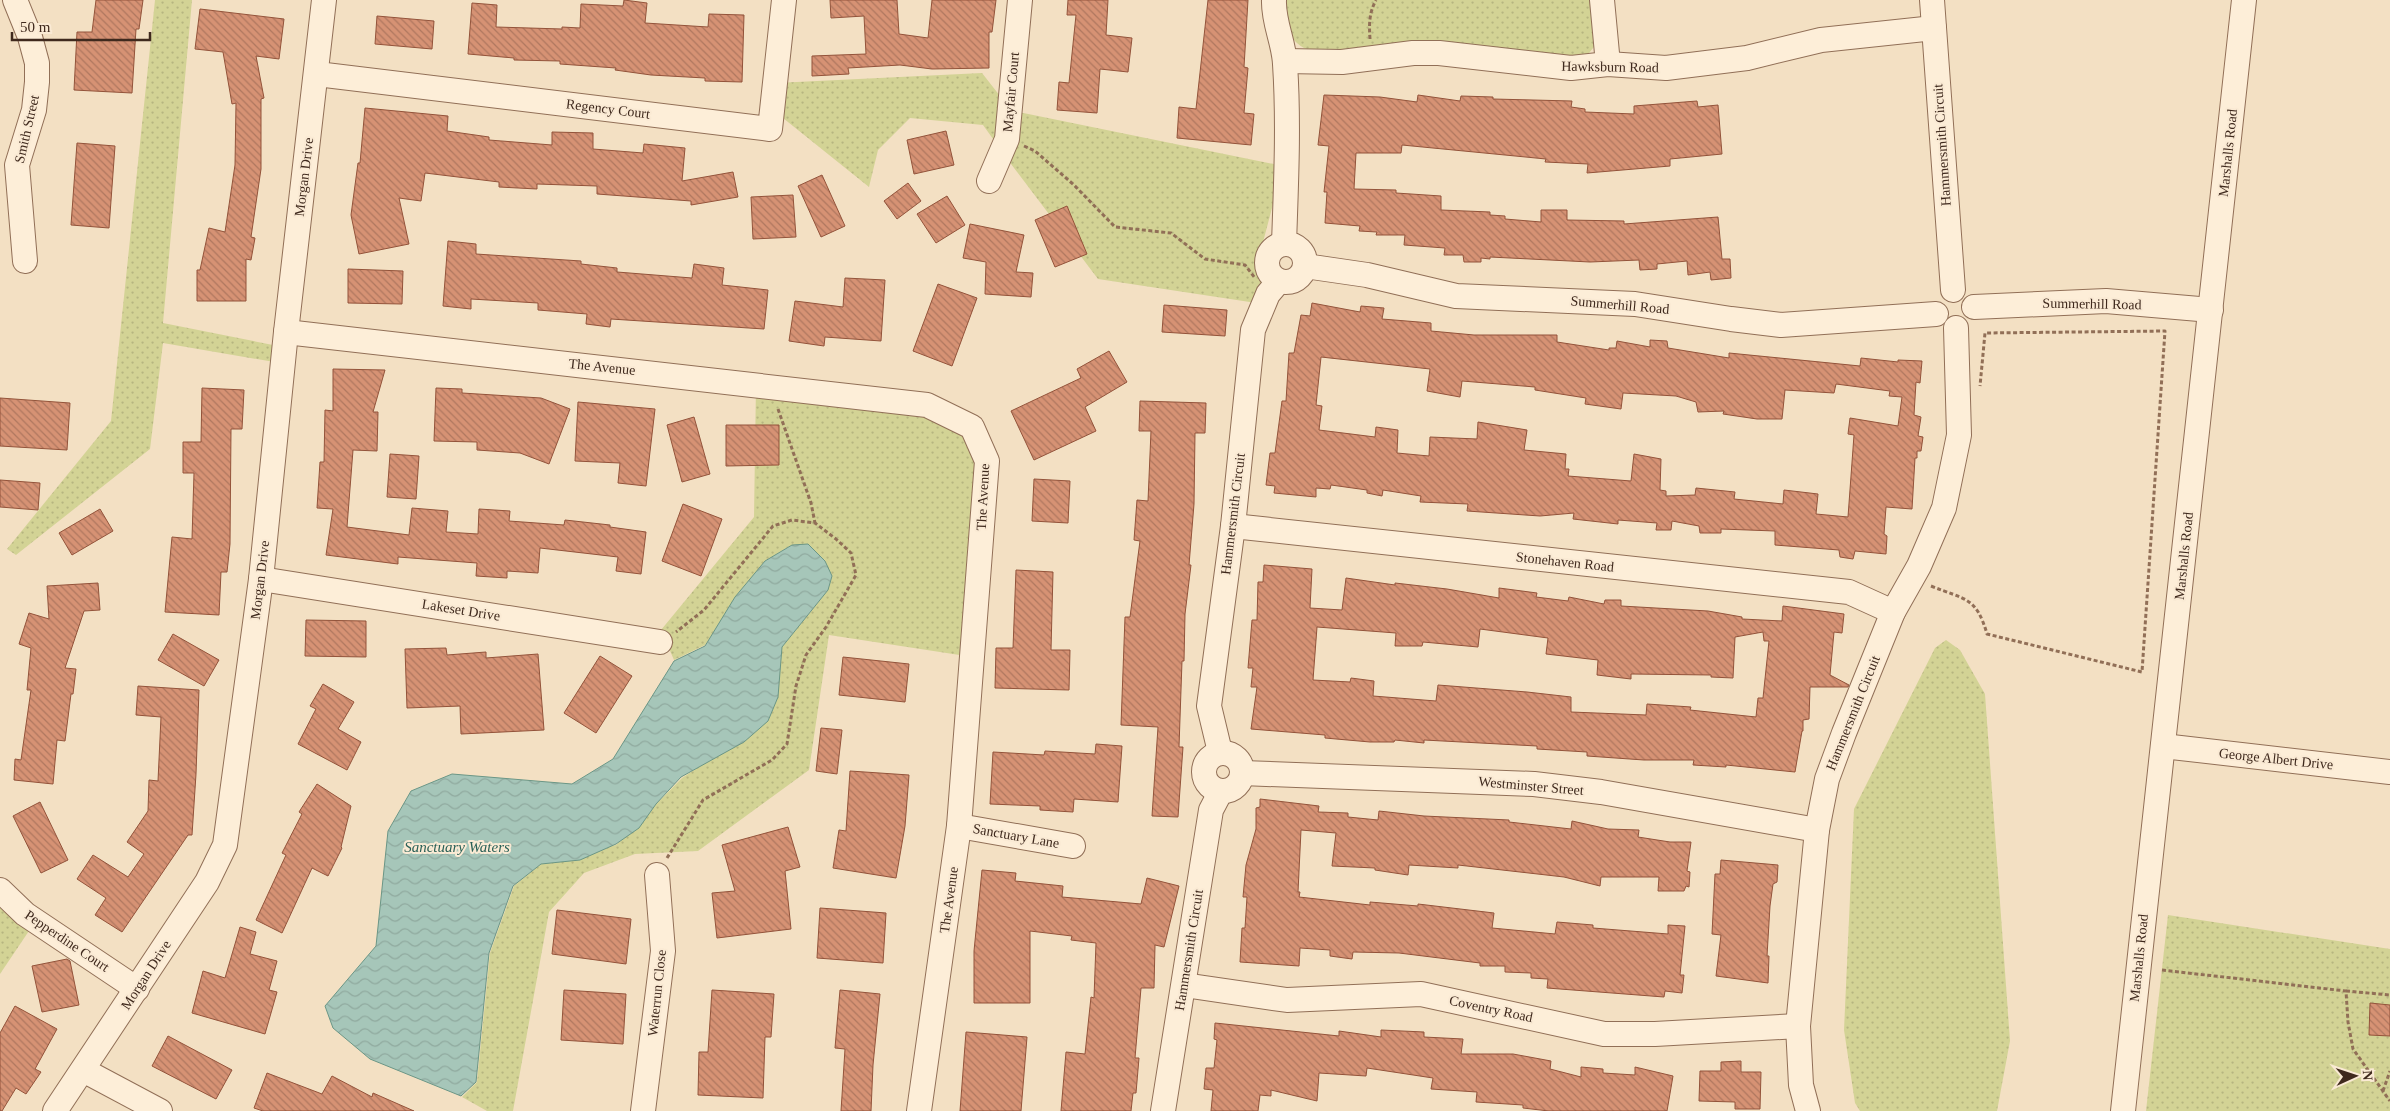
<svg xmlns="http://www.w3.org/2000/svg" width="2390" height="1111" font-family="'Times New Roman',serif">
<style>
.grass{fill:url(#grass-dots)}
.water{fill:url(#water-waves);stroke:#6b9686}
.building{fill:url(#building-back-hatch);stroke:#93533a;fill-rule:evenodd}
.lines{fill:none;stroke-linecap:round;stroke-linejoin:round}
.minor-casing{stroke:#916f57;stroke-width:26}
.path{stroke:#916f57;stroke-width:3;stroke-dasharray:4 2.5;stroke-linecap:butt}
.minor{stroke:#fdeed8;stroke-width:24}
.labels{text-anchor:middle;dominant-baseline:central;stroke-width:4;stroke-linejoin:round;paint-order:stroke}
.street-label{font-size:14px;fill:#3f291d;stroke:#faead4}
.water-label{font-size:15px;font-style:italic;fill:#2a6057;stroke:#faead4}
</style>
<defs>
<pattern id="grass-dots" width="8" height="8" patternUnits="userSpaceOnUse" patternTransform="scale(1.25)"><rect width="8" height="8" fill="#d3d395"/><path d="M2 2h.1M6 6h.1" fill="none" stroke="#b6b580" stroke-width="1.8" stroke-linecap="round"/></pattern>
<pattern id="water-waves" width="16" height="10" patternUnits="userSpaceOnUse" patternTransform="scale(1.25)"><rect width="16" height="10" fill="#a6c6b9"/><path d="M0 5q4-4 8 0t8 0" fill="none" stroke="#90aa9f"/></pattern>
<pattern id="building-back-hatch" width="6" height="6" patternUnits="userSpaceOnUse" patternTransform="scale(1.25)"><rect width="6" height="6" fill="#d69274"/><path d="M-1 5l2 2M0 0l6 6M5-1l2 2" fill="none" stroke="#af775f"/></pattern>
</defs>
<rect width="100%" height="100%" fill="#f3e0c3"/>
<!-- grass -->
<g class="grass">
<polygon points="155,0 192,0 163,323 288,348 286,364 163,343 150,449 16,555 7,549 111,421"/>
<path d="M1284 0H1594L1598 42 1589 53 1575 61 1319 54C1285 43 1290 32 1284 0Z"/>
<polygon points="982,73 1011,110 1006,157 983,125 910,118 878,150 869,187 773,110 776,83"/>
<polygon points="1014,111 1283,166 1262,246 1263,304 1098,279 1008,160"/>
<polygon points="756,385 927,406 972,427 987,461 966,656 829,635 809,770 698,851 635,854 584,873 549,912 513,1111 487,1111 462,1097 477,1082 490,953 514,886 541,864 616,845 682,778 769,720 782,647 828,590 825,560 792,545 765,561 705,645 674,660 661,630 754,517"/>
<polygon points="1946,640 1960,650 1985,694 2010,1041 1997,1111 1860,1111 1855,1103 1844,1030 1854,809 1935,648"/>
<polygon points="0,896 41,913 0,974"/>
<polygon points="2168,915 2390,949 2390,1111 2146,1111"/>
</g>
<!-- water -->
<polygon class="water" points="808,544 825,561 832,576 828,590 782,647 778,697 768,721 744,742 681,777 656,804 639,828 616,844 580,860 541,864 513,886 489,953 476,1082 461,1096 370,1059 333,1028 325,1006 376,946 388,831 411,791 452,774 572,784 613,759 674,661 705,646 735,597 765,561 792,545"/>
<!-- building -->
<g class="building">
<polygon points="96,0 143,0 139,29 136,29 132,93 74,90 77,32 92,32"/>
<polygon points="624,0 647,3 645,23 708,27 709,14 744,15 742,82 705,81 705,78 651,75 615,70 616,68 560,64 560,61 514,60 514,58 468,54 472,3 497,5 496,27 562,29 562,27 580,28 581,4 623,6"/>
<polygon points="830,0 897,0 899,34 928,38 932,0 996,0 992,32 989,32 989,68 932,69 900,65 848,68 849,74 812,76 812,56 866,54 864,16 831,18"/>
<polygon points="1068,0 1108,0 1106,35 1132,38 1128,72 1100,69 1097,113 1057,110 1059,82 1069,83 1076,15 1067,15"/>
<polygon points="1208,0 1248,0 1244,67 1248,68 1244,113 1254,114 1251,145 1177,138 1179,107 1196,109"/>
<polygon points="200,9 284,19 279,59 256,56 264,98 261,99 261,169 251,237 255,238 251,260 246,259 246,301 197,301 197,270 200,270 209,228 225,232 235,165 236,103 232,104 223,52 195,49"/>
<polygon points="377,16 434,21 432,49 375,44"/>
<polygon points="1324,95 1380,97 1417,102 1418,95 1460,101 1461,96 1493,97 1493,99 1572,101 1571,107 1585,109 1585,112 1634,114 1634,106 1697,101 1698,107 1718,105 1722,154 1670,159 1670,166 1587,173 1588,164 1545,162 1546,159 1402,145 1401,153 1356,153 1354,189 1396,190 1396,193 1441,196 1441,210 1490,212 1490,215 1505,216 1505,219 1541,222 1541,210 1567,210 1567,220 1624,221 1624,224 1718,217 1722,259 1730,259 1731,278 1711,280 1710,272 1688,275 1687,261 1657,264 1657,269 1640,270 1639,260 1590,262 1490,257 1490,259 1481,258 1481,262 1464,262 1463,255 1444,255 1445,248 1404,245 1405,235 1376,235 1377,232 1359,231 1360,226 1325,223 1327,192 1324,192 1329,146 1318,145"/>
<polygon points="365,108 448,116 447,131 489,137 489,140 552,145 552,132 593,133 593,149 643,153 644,144 685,148 682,181 733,172 738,197 691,205 691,201 597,194 597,186 537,184 537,189 499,187 499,182 425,173 421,201 399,198 409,244 359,254 351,215 358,163 360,163"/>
<polygon points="946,131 954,165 914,174 907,140"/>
<polygon points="77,143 115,146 109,228 71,225"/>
<polygon points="822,175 845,226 821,237 798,186"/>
<polygon points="908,183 921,201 897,219 884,201"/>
<polygon points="793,195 796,237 753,239 751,197"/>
<polygon points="947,196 965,225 936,243 917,214"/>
<polygon points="1067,206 1087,254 1055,267 1035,220"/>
<polygon points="970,224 1024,235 1016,272 1033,273 1031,297 985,294 986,262 963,258"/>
<polygon points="448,241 476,244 476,254 581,261 581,264 617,268 617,272 692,278 694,264 724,268 722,285 768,290 764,329 611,319 610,327 586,324 587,314 538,310 538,303 471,299 471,309 443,306"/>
<polygon points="348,269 403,271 402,304 348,303"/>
<polygon points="845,278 885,280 881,341 825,337 824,346 789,341 795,301 843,307"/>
<polygon points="938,284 977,298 952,366 913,351"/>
<path d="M1312 303 1360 312 1361 306 1384 308 1382 319 1431 323V331L1474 335H1557V342L1609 350V348H1616L1617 341 1650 347V340L1667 341 1668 348 1729 358V353L1860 366 1861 358 1898 362V360L1922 361 1920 383 1916 382 1914 415 1921 417 1918 436 1923 437 1921 451H1917V458H1915L1912 509 1886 507 1884 534 1887 536 1886 554 1855 551 1853 559 1840 557 1839 550 1775 545V531L1721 529V533H1700L1699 526 1672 521 1671 530H1656L1657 523 1618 520V524L1573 519 1574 513 1540 516 1467 511 1468 504 1420 502 1421 496 1383 490 1382 496 1367 493V490L1331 485 1330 489 1316 488V497L1274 493 1275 486 1266 485 1270 453H1275L1282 401H1286L1289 353H1294L1301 315 1310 316ZM1321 357 1430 369 1427 391 1460 397 1462 381 1535 387V390L1586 398 1585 404 1621 409 1623 393 1676 396 1696 402 1698 412 1724 411 1723 414 1757 419H1782L1785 390 1834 393 1836 384 1890 391 1889 396 1902 397 1898 426 1850 418 1848 434 1854 435 1848 517 1816 514 1818 494 1784 490 1783 504 1734 499 1735 492 1696 488 1695 495 1666 496V491L1660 490 1661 459 1634 454 1631 481 1568 476 1569 469H1565L1566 454 1524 450 1527 430 1478 422 1477 439 1430 437 1429 456 1397 453 1398 430 1376 427 1375 437 1319 430 1322 406 1316 405Z"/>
<polygon points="1164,305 1227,310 1225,336 1162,332"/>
<polygon points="1109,351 1127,382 1085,407 1096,431 1034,460 1011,411 1081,378 1077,369"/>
<polygon points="333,369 385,370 373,412 378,412 377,451 353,450 347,527 409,535 412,508 448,511 446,532 478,534 479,509 510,511 509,521 564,525 565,520 610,525 610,527 646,532 641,574 616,571 618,557 540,548 538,573 507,571 507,578 476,576 477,563 398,557 398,564 326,555 333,509 317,508 320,462 324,462 325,410 333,411"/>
<polygon points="202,388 244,390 242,429 231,429 230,544 227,572 221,572 219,615 165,612 172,537 192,539 194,473 183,473 183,442 201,442"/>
<polygon points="436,388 462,389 462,393 541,398 570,409 549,464 520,453 477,450 477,442 434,441"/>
<polygon points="0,398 70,403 67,450 0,446"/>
<polygon points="1140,401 1206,403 1205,433 1195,433 1194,504 1189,565 1191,565 1185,614 1184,661 1182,661 1179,747 1183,747 1178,817 1152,816 1158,727 1121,725 1125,617 1130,617 1140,541 1134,540 1137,500 1148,501 1151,431 1139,431"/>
<polygon points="578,402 655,409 646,486 618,483 620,463 575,461"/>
<polygon points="694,417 710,474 682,482 667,425"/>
<polygon points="726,425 779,425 779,465 726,466"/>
<polygon points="390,454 419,456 416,499 387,497"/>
<polygon points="1034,479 1070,481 1068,523 1032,521"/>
<polygon points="0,480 40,483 38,510 0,507"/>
<polygon points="683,504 722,519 701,576 662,561"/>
<polygon points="100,509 113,531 72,555 59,533"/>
<path d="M1264 565 1312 569 1310 608 1342 610 1346 578 1395 585V583L1447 589 1499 598V588L1537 593 1536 597 1568 601 1569 597 1604 604 1605 600H1621V606L1708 611 1742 617V619L1782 621 1783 606 1844 614 1842 633 1834 632 1830 675 1849 685 1848 687H1810L1809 719 1803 720V731H1802L1795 772 1726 765V767L1693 765 1694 760H1644L1587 756V752L1537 749V746L1424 740V743L1395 740 1394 742H1370L1325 738V735L1251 729 1257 687H1251L1253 668H1248L1252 620H1257L1258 582H1263ZM1317 627 1396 633 1395 646H1422L1423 642 1478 647 1480 629 1548 638 1546 654 1598 660 1597 675 1631 679V674L1711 675V677L1733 678 1735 637 1763 632 1764 641H1769L1763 698H1758L1756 717 1690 710 1691 707 1647 704 1646 715 1571 712V697L1527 692 1438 685 1436 701 1373 696 1374 681 1351 678 1350 682 1313 680Z"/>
<polygon points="1016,570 1053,572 1051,650 1070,650 1069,690 995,688 996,648 1013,648"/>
<polygon points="98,583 100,610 84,611 65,668 76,669 73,694 71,694 65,741 57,740 53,784 14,780 15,759 21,760 31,690 27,690 31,648 19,644 29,613 49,619 47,586"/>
<polygon points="306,620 366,621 366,657 305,656"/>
<polygon points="173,634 219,660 204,686 158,660"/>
<polygon points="446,648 447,655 486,652 486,658 538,654 544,730 461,734 460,706 407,708 405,649"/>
<polygon points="600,656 632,676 596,733 564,713"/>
<polygon points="843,657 909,664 905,702 839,695"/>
<polygon points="323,684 354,702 338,729 361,742 347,770 298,744 316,709 310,706"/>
<polygon points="138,686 199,690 196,774 192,835 188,835 122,932 95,915 106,898 77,879 93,855 128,877 144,854 127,842 148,811 149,780 158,781 161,717 136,715"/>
<polygon points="821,728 842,730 837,774 816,771"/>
<polygon points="1096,744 1122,746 1118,802 1074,799 1073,812 1040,810 1040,806 990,804 993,752 1044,755 1045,751 1095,754"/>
<polygon points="850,771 909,775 905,826 896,878 833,868 839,830 846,831"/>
<polygon points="317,784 351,806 341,847 342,848 328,876 312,868 282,933 256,920 286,855 282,853 302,814 299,812"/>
<polygon points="1260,799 1319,806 1318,812 1348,813 1348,817 1378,820 1379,811 1424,816 1509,820 1509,822 1571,829 1572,821 1608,829 1639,830 1638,837 1670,842 1691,842 1687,871 1690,872 1689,887 1686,886 1684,891 1658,891 1659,877 1601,877 1600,886 1564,877 1458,865 1458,868 1409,865 1408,875 1375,870 1375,868 1332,866 1336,833 1301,830 1298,892 1300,892 1299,897 1370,905 1370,902 1418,906 1418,904 1494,913 1492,928 1555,934 1557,922 1593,925 1593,928 1668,934 1668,925 1685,926 1680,975 1684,975 1682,993 1665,991 1664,997 1547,988 1548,979 1531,978 1531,973 1505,972 1505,966 1480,966 1480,963 1399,953 1353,952 1352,959 1330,956 1330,950 1300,948 1299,966 1240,962 1242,928 1245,928 1247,897 1243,897 1246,865 1256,829 1256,808 1260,807"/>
<polygon points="40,802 68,860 41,873 13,816"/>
<polygon points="788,827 800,867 785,871 791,929 717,938 712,893 735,891 722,845"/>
<polygon points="1721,860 1778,865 1777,882 1773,884 1770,906 1767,956 1769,956 1768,983 1716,976 1721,935 1712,934 1715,874 1720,874"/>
<polygon points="982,870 1016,873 1015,881 1063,886 1062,897 1141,904 1147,878 1179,886 1164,947 1155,945 1154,988 1141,988 1135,1058 1139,1058 1136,1093 1133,1093 1131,1111 1061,1111 1066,1052 1085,1054 1091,997 1094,998 1096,943 1071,940 1072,936 1030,931 1030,1003 974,1003 974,951"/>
<polygon points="820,908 886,913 883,963 817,958"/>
<polygon points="557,910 631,919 626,964 552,954"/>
<polygon points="240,927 256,932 250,954 277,961 269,990 277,992 265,1034 192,1013 203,971 225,978"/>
<polygon points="67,959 70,961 79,1005 42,1012 32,966"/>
<polygon points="564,990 626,994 623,1044 561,1040"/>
<polygon points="712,990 774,994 771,1037 765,1037 763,1098 698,1095 699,1052 708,1052"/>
<polygon points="840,990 880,994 873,1065 871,1111 841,1111 845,1049 835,1048"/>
<polygon points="2370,1003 2390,1005 2390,1036 2369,1035"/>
<polygon points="15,1006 57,1029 35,1069 41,1072 26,1094 16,1088 2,1111 0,1111 0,1033"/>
<polygon points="1215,1023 1339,1036 1339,1031 1381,1037 1381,1030 1424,1032 1424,1037 1463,1039 1461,1054 1513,1054 1551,1061 1550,1069 1581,1077 1581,1067 1603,1069 1603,1073 1635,1075 1635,1067 1673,1076 1667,1111 1549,1111 1523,1108 1523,1105 1476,1102 1477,1092 1431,1089 1433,1078 1367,1068 1366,1076 1319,1073 1317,1101 1271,1090 1271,1096 1260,1095 1258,1111 1211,1111 1213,1090 1204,1089 1206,1068 1214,1068 1217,1040 1214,1039"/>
<polygon points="966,1032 1027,1037 1021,1111 960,1111"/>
<polygon points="168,1036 232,1070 216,1099 152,1066"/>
<polygon points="1741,1061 1741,1072 1761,1072 1760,1109 1735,1109 1735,1102 1699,1101 1700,1071 1721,1071 1721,1062"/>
<polygon points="267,1073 322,1094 332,1076 372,1097 373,1093 414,1111 263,1111 254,1108"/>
</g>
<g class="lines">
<!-- minor casing -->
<g class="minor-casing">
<g id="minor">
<polyline points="15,0 30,37 37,63 37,82 34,110 17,165 25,261"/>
<path d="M1274 0C1273 22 1284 42 1285 64 1289 124 1286 184 1284 244"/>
<polyline points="1602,0 1608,64"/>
<polyline points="1932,0 1953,290"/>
<polyline points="1285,61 1342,62 1413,53 1439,53 1571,68 1608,64 1666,68 1747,58 1821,40 1934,28"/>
<polyline points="317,74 770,129 784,0"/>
<polyline points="989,181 1007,139 1020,0"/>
<circle cx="1286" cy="263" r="19"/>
<polyline points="1305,266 1367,275 1456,296 1635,304 1731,319 1781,325 1936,314"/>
<polyline points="1974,307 2106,301 2211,310"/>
<polyline points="286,332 927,405 972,427 987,461 959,826 919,1111"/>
<polyline points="1233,526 1849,592 1893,612"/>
<polyline points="261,579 660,642"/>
<polyline points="2163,746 2390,772"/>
<polyline points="1220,752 1209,706 1233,526 1253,330 1268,294 1279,281"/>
<circle cx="1223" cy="772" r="19"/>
<polyline points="1242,773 1534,784 1601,792 1817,830"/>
<polyline points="959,826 1073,846"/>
<polyline points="0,890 25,914 137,989"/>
<polyline points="1184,985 1287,1000 1421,994 1604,1034 1655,1034 1798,1026"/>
<polyline points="83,1070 160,1111"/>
<polyline points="55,1111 207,882 225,845 261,579 286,332 324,0"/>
<polyline points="643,1111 663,951 657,875"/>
<polyline points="1163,1111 1211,810 1221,791"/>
<polyline points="1808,1111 1801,1085 1798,1026 1817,830 1827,779 1844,733 1893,612 1919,566 1944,508 1959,435 1956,328"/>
<polyline points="2123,1111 2244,0"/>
</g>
</g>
<!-- path -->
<g class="path">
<path d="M1370 39C1369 24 1369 13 1376 0"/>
<polyline points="1024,146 1035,151 1074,185 1115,227 1171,233 1205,259 1245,265 1255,278"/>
<polyline points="778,409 811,503 815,523"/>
<path d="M1931 586C1965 600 1976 596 1987 634L2142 672 2165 331 1985 333 1980 386"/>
<polyline points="667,858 703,800 772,760 787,744 796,686 806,655 826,627 856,575 851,553 836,539 815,523 792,520 773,526 704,610 676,632"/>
<polyline points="2162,970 2346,991 2348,1022 2353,1049 2390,1101"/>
<polyline points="2346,991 2390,995"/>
<polyline points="2383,1091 2390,1071"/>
</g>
<!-- minor -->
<use href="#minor" class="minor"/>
</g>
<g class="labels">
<!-- street labels -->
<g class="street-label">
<text transform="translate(1610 67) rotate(1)">Hawksburn Road</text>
<text transform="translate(1011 92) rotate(-85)">Mayfair Court</text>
<text transform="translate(608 109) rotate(7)">Regency Court</text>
<text transform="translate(27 129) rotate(-77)">Smith Street</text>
<text transform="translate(1942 145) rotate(-94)">Hammersmith Circuit</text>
<text transform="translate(2228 153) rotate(-84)">Marshalls Road</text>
<text transform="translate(304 177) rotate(-83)">Morgan Drive</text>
<text transform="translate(2092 304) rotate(1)">Summerhill Road</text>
<text transform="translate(1620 305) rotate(5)">Summerhill Road</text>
<text transform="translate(602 367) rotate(6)">The Avenue</text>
<text transform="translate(983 497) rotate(-87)">The Avenue</text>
<text transform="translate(1233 514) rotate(-83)">Hammersmith Circuit</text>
<text transform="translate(2184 556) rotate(-84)">Marshalls Road</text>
<text transform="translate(1565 562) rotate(6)">Stonehaven Road</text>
<text transform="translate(260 580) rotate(-83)">Morgan Drive</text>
<text transform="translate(461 610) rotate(9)">Lakeset Drive</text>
<text transform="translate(1853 713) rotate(-68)">Hammersmith Circuit</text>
<text transform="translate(2276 759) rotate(6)">George Albert Drive</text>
<text transform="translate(1531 786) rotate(5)">Westminster Street</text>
<text transform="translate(1016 836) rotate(10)">Sanctuary Lane</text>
<text transform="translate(949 900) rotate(-82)">The Avenue</text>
<text transform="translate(67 941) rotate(34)">Pepperdine Court</text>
<text transform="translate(1189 950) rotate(-81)">Hammersmith Circuit</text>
<text transform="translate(2139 958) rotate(-84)">Marshalls Road</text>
<text transform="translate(146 975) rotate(-57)">Morgan Drive</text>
<text transform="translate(657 993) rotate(-84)">Waterrun Close</text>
<text transform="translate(1491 1009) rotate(12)">Coventry Road</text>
</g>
<!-- water labels -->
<g class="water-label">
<text x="457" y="847">Sanctuary Waters</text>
</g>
</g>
<!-- north arrow -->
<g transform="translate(2355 1076) rotate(87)" stroke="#faead4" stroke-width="4" paint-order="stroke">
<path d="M0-4L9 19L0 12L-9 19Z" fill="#3f291d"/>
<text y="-8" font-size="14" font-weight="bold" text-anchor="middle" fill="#3f291d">N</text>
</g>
<!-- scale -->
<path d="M12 32v8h138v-8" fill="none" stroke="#3f291d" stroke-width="2.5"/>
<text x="20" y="32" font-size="15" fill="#3f291d" stroke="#faead4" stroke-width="4" paint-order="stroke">50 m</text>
</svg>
